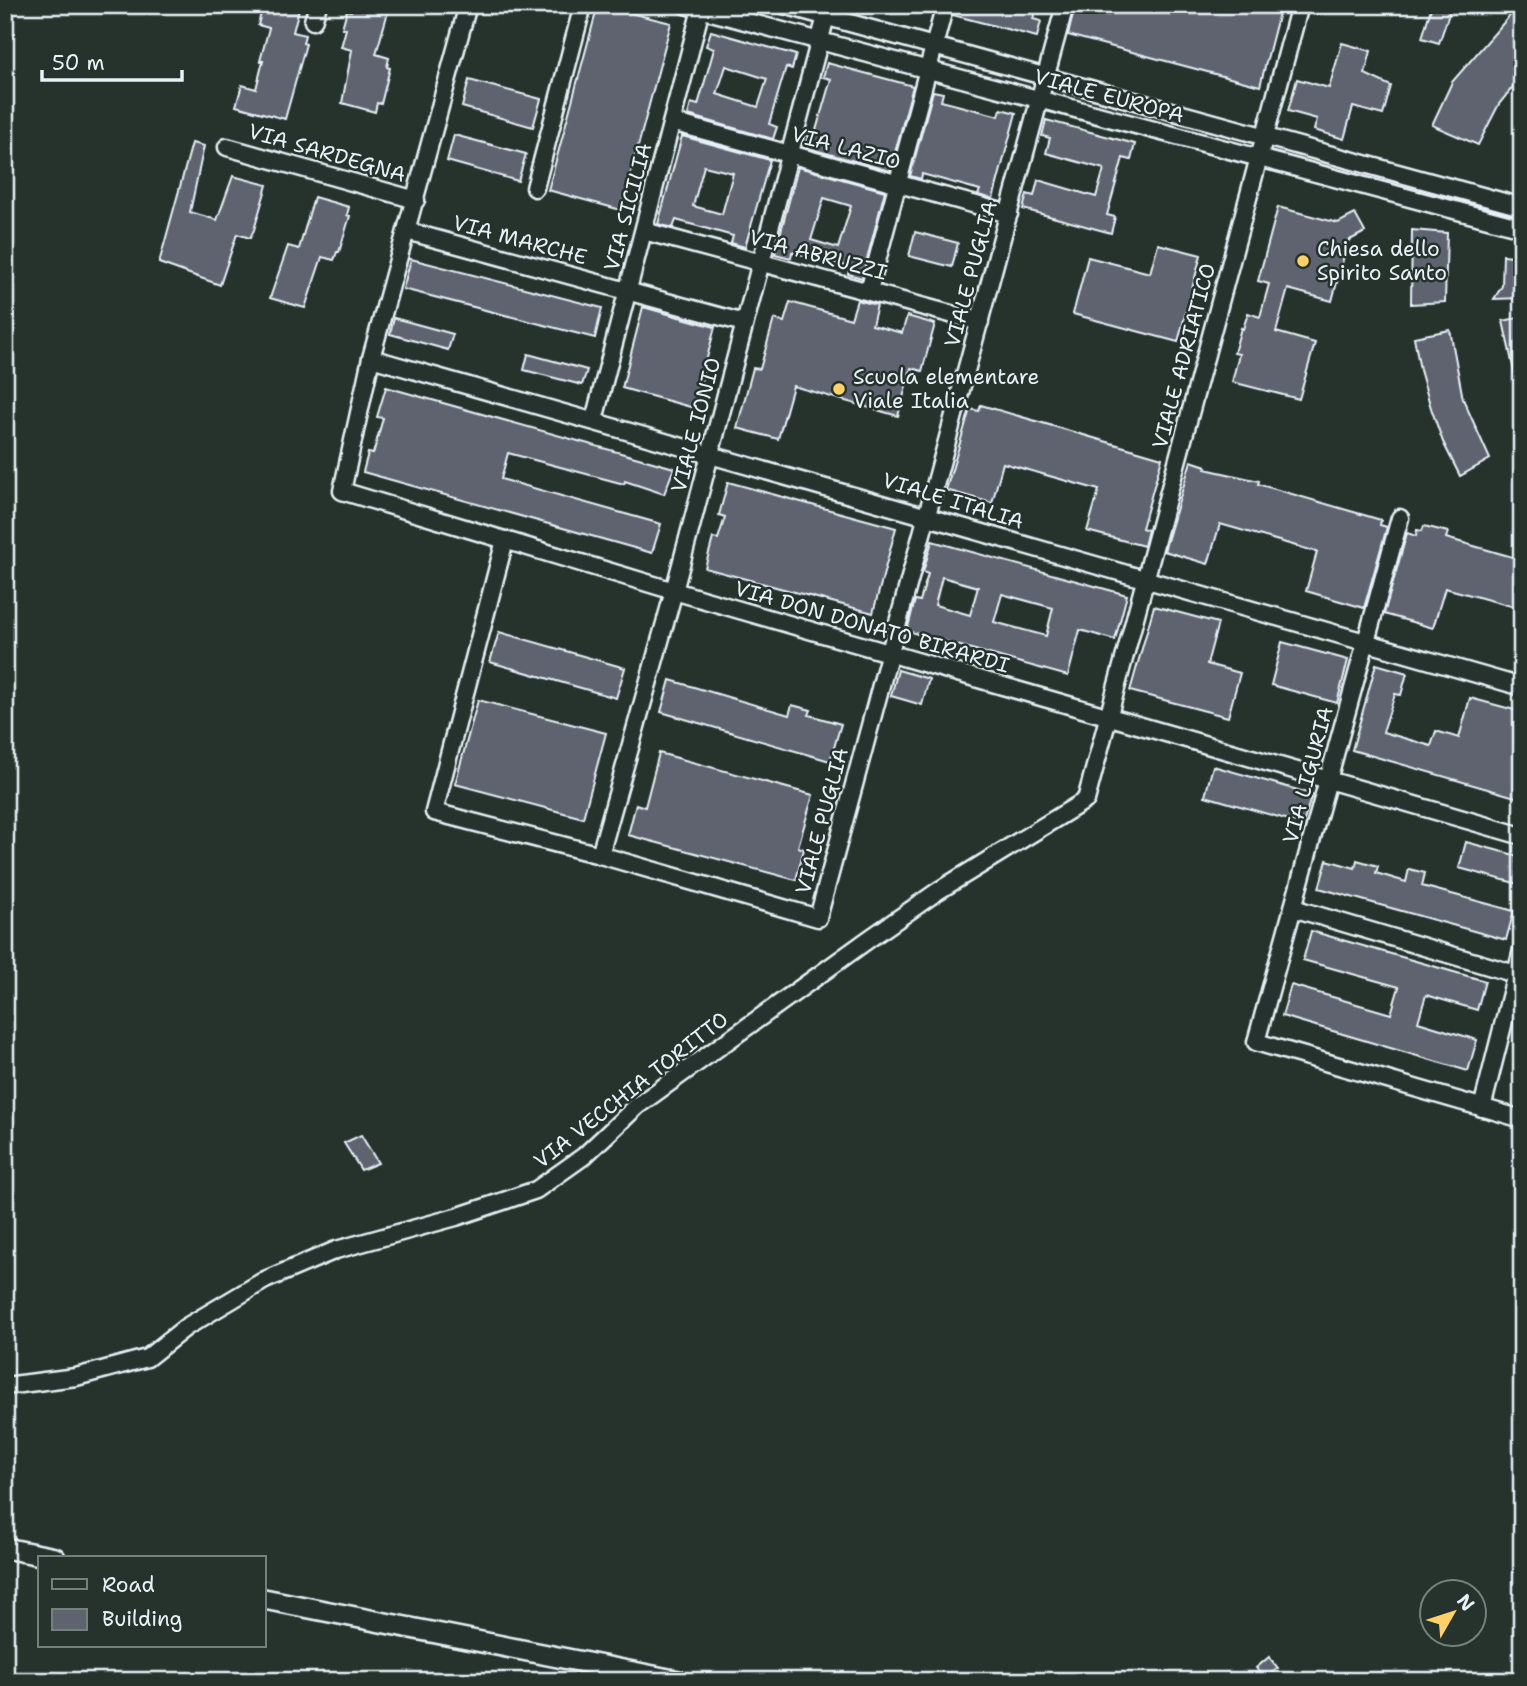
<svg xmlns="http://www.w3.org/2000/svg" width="1527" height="1686" font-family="'Shantell Sans',sans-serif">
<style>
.building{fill:#5f6370;stroke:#e8f1f8;stroke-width:2;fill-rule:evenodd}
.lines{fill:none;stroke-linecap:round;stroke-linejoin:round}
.minor-casing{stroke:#e8f1f8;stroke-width:21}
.tertiary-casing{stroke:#e8f1f8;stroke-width:24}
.minor{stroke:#26332d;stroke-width:16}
.tertiary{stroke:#26332d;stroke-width:19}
.poi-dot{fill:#ffd166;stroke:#26332d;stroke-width:2.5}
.labels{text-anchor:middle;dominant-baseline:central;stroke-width:5;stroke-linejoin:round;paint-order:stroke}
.street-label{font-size:21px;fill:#e8f1f8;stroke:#26332d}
.poi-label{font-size:21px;fill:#e8f1f8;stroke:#26332d;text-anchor:start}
</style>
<rect width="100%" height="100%" fill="#26332d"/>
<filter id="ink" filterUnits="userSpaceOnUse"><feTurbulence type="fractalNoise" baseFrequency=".0143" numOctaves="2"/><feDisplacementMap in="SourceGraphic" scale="14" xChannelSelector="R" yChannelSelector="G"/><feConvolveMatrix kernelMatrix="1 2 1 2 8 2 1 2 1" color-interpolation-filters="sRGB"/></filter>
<g filter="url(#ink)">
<!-- building -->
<g class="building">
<polygon points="263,5 300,5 293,32 305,35 303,43 306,44 285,119 236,106 242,85 256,89 263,61 260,61 269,28 258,25"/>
<polygon points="352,5 390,5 376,54 389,58 387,67 390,68 381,104 377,103 375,112 342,103 352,50 341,47 346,29 342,28 347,10 351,11"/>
<polygon points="598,5 671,23 621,210 548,190"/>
<polygon points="955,5 1037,5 1033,19 1041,21 1037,37 953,15"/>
<polygon points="1109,5 1281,5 1260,86 1068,35 1075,6 1108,15"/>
<polygon points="1432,5 1452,5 1439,43 1422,38"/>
<polygon points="1519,5 1522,5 1522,62 1515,71 1521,77 1499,104 1478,145 1432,125 1452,82"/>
<path d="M711 31 796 55 792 69 786 67 769 124 777 127 773 139 688 115 691 103 698 105 714 49 706 46ZM726 66 767 79 758 107 717 94Z"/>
<polygon points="1342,43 1371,51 1365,74 1391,86 1383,115 1353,107 1344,139 1314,130 1317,119 1288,111 1297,79 1329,88"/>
<polygon points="827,63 913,86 890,171 804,147 808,136 814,137 831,79 823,77"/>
<polygon points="469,80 541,99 533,127 462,107"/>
<polygon points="933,91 943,93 941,101 999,116 1001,109 1016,113 993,199 978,195 980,190 922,174 921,179 910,176"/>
<polygon points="1046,120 1135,144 1131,160 1123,158 1107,215 1115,217 1111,233 1023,209 1027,194 1034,196 1038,180 1096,197 1104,169 1046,153 1050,138 1042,136"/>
<polygon points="454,135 526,154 518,181 447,161"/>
<path d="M682 136 770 160 745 247 731 243 733 236 676 220 673 228 658 224ZM704 166 733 173 722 214 693 206Z"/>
<polygon points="192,143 204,146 190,212 217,220 233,176 267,185 254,230 250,238 237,234 220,285 159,263"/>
<path d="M798 167 885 191 862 278 848 274 850 267 792 252 791 258 775 254ZM824 198 851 206 838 248 811 240Z"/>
<polygon points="314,197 349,207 347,215 350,216 339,252 337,252 334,260 322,257 305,308 270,298 288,246 299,249"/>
<polygon points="1278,207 1338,223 1355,214 1365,232 1348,241 1332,301 1288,289 1276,332 1315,343 1299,399 1232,382 1239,354 1234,353 1241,328 1243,329 1248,313 1260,317 1269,284 1258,281"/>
<polygon points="1412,230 1447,233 1445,302 1411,304"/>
<polygon points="915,232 958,243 952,267 909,256"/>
<polygon points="1158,244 1201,255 1178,342 1073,314 1088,257 1150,273"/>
<polygon points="1503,255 1522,257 1522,298 1494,299 1502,286"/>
<polygon points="411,259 602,308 595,338 403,289"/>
<polygon points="857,300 877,305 872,325 902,333 907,316 935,324 922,371 911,368 898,416 793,386 778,439 737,428 753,368 760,369 774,319 784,322 790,302 851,319"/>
<polygon points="643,307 715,327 694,408 622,388"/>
<polygon points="1522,317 1522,379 1516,380 1503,321"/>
<polygon points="394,318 453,334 448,350 390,334"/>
<polygon points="1450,330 1463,399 1490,459 1460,476 1443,442 1431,408 1420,370 1414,337"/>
<polygon points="528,354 587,370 582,385 524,370"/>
<polygon points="386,387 674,468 664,494 625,481 624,484 508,453 501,479 661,524 652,553 363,472 368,453 373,454 383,418 377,417"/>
<polygon points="981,405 1162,458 1142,528 1148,530 1144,546 1087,531 1099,490 1003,463 992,503 946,490 970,409 979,411"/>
<polygon points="1191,461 1206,466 1205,469 1259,481 1258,484 1381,520 1380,525 1387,527 1364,608 1306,591 1317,552 1220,524 1208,564 1164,551"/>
<polygon points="728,482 896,528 873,613 705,568 713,538 718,539 725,517 719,515"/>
<polygon points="1424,526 1448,532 1446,538 1516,558 1515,564 1522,566 1522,609 1445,588 1433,628 1384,614 1407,533 1416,536 1417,530 1422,531"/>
<path d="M932 541 1127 595 1115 640 1080 630 1068 676 907 631 915 600 920 601 928 574 923 572ZM942 577 978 587 970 615 935 605ZM1002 594 1053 608 1046 636 994 622Z"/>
<polygon points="1154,606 1218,623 1207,664 1240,673 1228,717 1130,691"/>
<polygon points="499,632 625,668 616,698 490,662"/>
<polygon points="1282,642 1348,660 1337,703 1271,685"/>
<polygon points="1376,664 1407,673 1401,695 1395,694 1383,732 1431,746 1436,731 1459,738 1470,698 1522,712 1522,799 1352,750"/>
<polygon points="898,670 929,679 922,705 891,696"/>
<polygon points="670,680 789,715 792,705 811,710 809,715 841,724 830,761 661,712"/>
<polygon points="478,700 606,733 583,818 455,784"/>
<polygon points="659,753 813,795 798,847 804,849 796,880 628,835 636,804 645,807"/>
<polygon points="1213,766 1312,794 1303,824 1205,796"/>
<polygon points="1466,842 1522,857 1522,885 1459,868"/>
<polygon points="1327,860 1355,868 1357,860 1378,866 1376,873 1406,882 1409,869 1425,873 1422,886 1514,911 1506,940 1319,888"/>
<polygon points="1311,931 1485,981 1477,1010 1426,995 1418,1022 1477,1040 1468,1071 1282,1016 1291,985 1391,1014 1399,987 1303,960"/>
<polygon points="361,1135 378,1163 361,1170 344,1143"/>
<polygon points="1269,1657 1278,1668 1265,1679 1256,1668"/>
</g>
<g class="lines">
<!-- minor casing -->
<g class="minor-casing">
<g id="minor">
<polyline points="468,5 371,358 342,491 674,591 1522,836"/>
<polyline points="685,5 1522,228"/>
<polyline points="784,5 1522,207"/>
<polyline points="313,21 318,5"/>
<polyline points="672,122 1009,214"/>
<polyline points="227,147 416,200"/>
<polyline points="535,188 583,5"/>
<polyline points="407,231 744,323"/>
<polyline points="644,231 980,322"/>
<polyline points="869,291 945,5"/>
<polyline points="371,358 1522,687"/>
<polyline points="594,420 702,5"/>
<polyline points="1400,518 1256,1042 1522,1119"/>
<polyline points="505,540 434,812 600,855 818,918 1065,5"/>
<polyline points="600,855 674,591 829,5"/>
<polyline points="1293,908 1522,976"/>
<polyline points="1482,1108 1522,950"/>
<polyline points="5,1386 76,1377 147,1358 186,1327 265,1280 336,1250 456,1217 536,1190 584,1156 637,1106 869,939 938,891 1086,800 1300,5"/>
</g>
</g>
<!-- tertiary casing -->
<g class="tertiary-casing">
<g id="tertiary">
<polyline points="5,1548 55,1558"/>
<polyline points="264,1599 679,1681"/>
</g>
</g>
<!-- minor -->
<use href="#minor" class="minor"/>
<!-- tertiary -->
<use href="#tertiary" class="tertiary"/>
</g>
</g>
<!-- markers -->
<g class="poi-dot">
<circle cx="1303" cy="261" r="7"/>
<circle cx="839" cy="389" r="7"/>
</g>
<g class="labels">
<!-- street labels -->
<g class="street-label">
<text transform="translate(1109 96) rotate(15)">VIALE EUROPA</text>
<text transform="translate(846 148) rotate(15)">VIA LAZIO</text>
<text transform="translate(327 153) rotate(16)">VIA SARDEGNA</text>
<text transform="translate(628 207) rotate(-75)">VIA SICILIA</text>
<text transform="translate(520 240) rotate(15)">VIA MARCHE</text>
<text transform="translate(818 255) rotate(15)">VIA ABRUZZI</text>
<text transform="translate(971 274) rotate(-75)">VIALE PUGLIA</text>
<text transform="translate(1184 356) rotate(-75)">VIALE ADRIATICO</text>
<text transform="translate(696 425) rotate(-75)">VIALE IONIO</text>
<text transform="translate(953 501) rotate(17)">VIALE ITALIA</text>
<text transform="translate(872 627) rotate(16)">VIA DON DONATO BIRARDI</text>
<text transform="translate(1308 775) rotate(-75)">VIA LIGURIA</text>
<text transform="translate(822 821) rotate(-75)">VIALE PUGLIA</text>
<text transform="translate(631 1090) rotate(-38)">VIA VECCHIA TORITTO</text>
</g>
<!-- poi labels -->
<g class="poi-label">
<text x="1317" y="249">Chiesa dello<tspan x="1317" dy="24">Spirito Santo</tspan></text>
<text x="853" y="377">Scuola elementare<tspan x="853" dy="24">Viale Italia</tspan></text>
</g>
</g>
<!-- margin -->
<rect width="1527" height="1686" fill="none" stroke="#26332d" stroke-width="28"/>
<rect x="14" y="14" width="1499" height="1658" fill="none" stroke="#e8f1f8" stroke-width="2.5" filter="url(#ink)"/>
<!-- legend -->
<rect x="38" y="1556" width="228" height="91" fill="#26332d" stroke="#747f7e" stroke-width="2"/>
<rect x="52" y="1579" width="35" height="10" fill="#26332d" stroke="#747f7e" stroke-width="2"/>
<text x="102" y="1592" font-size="21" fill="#e8f1f8">Road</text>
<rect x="52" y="1609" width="35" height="21" fill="#5f6370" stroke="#747f7e" stroke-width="2"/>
<text x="102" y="1626" font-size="21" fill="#e8f1f8">Building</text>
<!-- north arrow -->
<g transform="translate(1453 1613) rotate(51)"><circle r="33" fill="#26332d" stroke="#747f7e" stroke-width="2"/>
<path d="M0-5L12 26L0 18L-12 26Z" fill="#ffd166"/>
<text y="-10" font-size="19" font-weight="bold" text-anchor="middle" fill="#e8f1f8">N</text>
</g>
<!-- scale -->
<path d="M42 70v10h140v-10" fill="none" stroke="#e8f1f8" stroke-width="3.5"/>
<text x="52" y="70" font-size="21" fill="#e8f1f8" stroke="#26332d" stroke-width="5" paint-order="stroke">50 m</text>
</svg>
